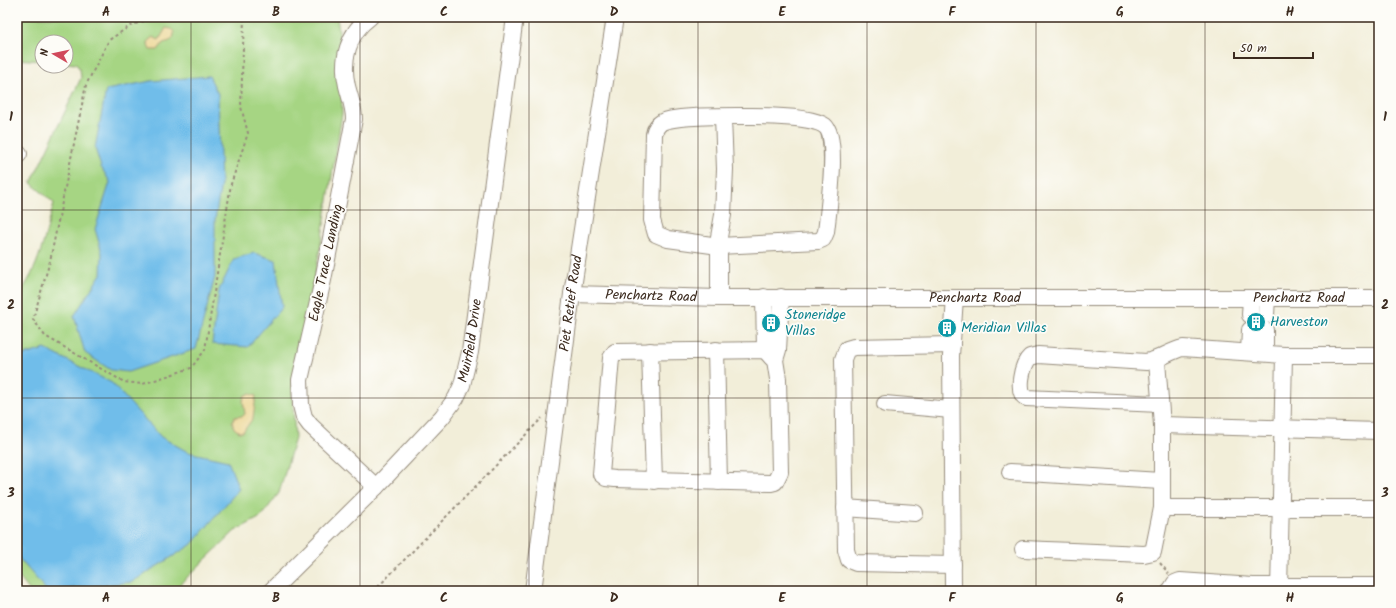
<svg xmlns="http://www.w3.org/2000/svg" width="1396" height="608" font-family="Kalam,sans-serif">
<style>
.green{fill:#a6d583;stroke:#708050}
.sand{fill:#eeda9e;stroke:#94825e}
.water{fill:#6fbdea;stroke:#557484}
.lines{fill:none;stroke-linecap:round;stroke-linejoin:round}
.minor-casing{stroke:#968c7c;stroke-width:18}
.path{stroke:#968c7c;stroke-width:2;stroke-dasharray:3 3;stroke-linecap:butt}
.minor{stroke:#fff;stroke-width:16}
.grid{fill:none;stroke:#3b2a1e;stroke-width:1;stroke-opacity:0.55}
.labels{text-anchor:middle;dominant-baseline:central;stroke-width:3.5;stroke-linejoin:round;paint-order:stroke}
.street-label{font-size:14px;fill:#3b2a1e;stroke:#fdfcf7}
.culture-label{font-size:14px;fill:#0d838f;stroke:#fdfcf7;text-anchor:start}
.neatline{fill:none;stroke:#3b2a1e;stroke-width:1.5}
.grid-label{font-size:13px;text-anchor:middle;font-weight:bold;fill:#3b2a1e}
</style>
<rect width="100%" height="100%" fill="#fdfcf7"/>
<filter id="ink" filterUnits="userSpaceOnUse"><feTurbulence type="fractalNoise" baseFrequency=".025" numOctaves="2"/><feDisplacementMap in="SourceGraphic" scale="8" xChannelSelector="R" yChannelSelector="G"/><feConvolveMatrix kernelMatrix="1 2 1 2 8 2 1 2 1" color-interpolation-filters="sRGB"/></filter>
<filter id="wash" filterUnits="userSpaceOnUse"><feTurbulence type="fractalNoise" baseFrequency=".012" numOctaves="4" result="noise"/><feDisplacementMap in="SourceGraphic" scale="16" xChannelSelector="R" yChannelSelector="G"/><feGaussianBlur stdDeviation="0.9" result="paint"/><feColorMatrix in="noise" values="0 0 0 0 0 0 0 0 0 0 0 0 0 0 0 0 0 1.4 0 .05"/><feComposite in="paint" operator="in"/></filter>
<g filter="url(#wash)">
<rect width="100%" height="100%" fill="#f2eed9"/>
<!-- green -->
<path class="green" d="M17 17H337L341 46 342 114 320 249 292 389 295 438 279 493 261 517 235 531 178 586 169 591H30L17 575V297C39 270 45 235 54 203L31 183 81 78 80 69 76 64 66 63V42H42V61L17 59Z"/>
<!-- sand -->
<g class="sand">
<path d="M166 28 171 29 174 32C174 41 170 41 163 43L158 50H150L148 45 149 40 153 37 159 40Z"/>
<polygon points="250,394 256,396 253,418 243,432 239,432 234,428 232,422 235,417 243,416 245,414 243,401 245,395"/>
</g>
<!-- water -->
<g class="water">
<polygon points="209,76 218,94 221,184 215,220 215,277 196,349 128,372 111,370 85,353 74,316 101,274 102,253 95,229 110,182 101,167 95,148 106,90 151,81"/>
<polygon points="254,253 276,260 282,307 248,347 212,344 219,290 234,259"/>
<polygon points="45,349 112,383 161,437 188,452 228,461 239,489 191,545 132,582 47,591 17,556 17,357"/>
</g>
</g>
<g filter="url(#ink)">
<g class="lines">
<!-- minor casing -->
<g class="minor-casing">
<g id="minor">
<path d="M370 17C348 33 341 60 347 86 350 98 354 107 354 119L323 280 300 380 301 405 304 417 310 425 376 487"/>
<path d="M752 116C768 116 813 117 825 126 839 137 828 214 826 232L823 239 818 241 719 246 668 239 656 234 652 220 654 134C655 129 657 125 662 122 678 115 732 116 752 116Z"/>
<polyline points="17,156 19,154"/>
<path id="s1" d="M572 294 719 298H1379"/>
<polyline points="764,297 765,350 772,358"/>
<polyline points="719,298 719,237 723,215 725,169 723,117"/>
<polyline points="1250,315 1251,298"/>
<polyline points="1266,315 1267,298"/>
<polyline points="1265,330 1265,353"/>
<polyline points="952,345 854,347 847,349 843,359 846,550 849,560 856,563 953,565"/>
<polyline points="716,350 719,482"/>
<polyline points="778,350 615,352 611,358 601,474 606,478 615,479 771,483 775,482 780,472 778,379 775,360 778,350 781,297"/>
<polyline points="650,351 654,481"/>
<polyline points="1249,352 1250,330"/>
<polyline points="885,404 951,410"/>
<path d="M1160 404 1026 398C1016 392 1022 364 1030 357L1038 355 1146 362C1160 360 1169 351 1183 348L1284 355H1379"/>
<polyline points="1162,425 1379,431"/>
<polyline points="1010,472 1161,481"/>
<polyline points="845,508 915,513"/>
<polyline points="1162,508 1379,508"/>
<polyline points="1023,549 1144,554 1153,552 1162,508 1162,425 1157,361"/>
<polyline points="953,584 951,356 955,298"/>
<path id="s2" d="M271 591 376 487 442 417 456 398 462 385 470 352 515 17"/>
<path id="s3" d="M533 591 572 294 615 17"/>
<polyline points="1170,591 1175,583 1180,581 1253,586 1379,586"/>
<polyline points="1279,591 1284,355"/>
</g>
</g>
<!-- path -->
<g class="path">
<polyline points="155,17 130,26 109,40 86,85 50,261 33,319 45,336 124,382 143,384 191,368 205,350 231,184 248,133 241,107 244,17"/>
<polyline points="1160,563 1169,574"/>
<polyline points="374,591 542,418"/>
</g>
<!-- minor -->
<use href="#minor" class="minor"/>
</g>
</g>
<!-- grid -->
<path class="grid" d="M191 17V591M360 17V591M529 17V591M698 17V591M867 17V591M1036 17V591M1205 17V591M17 210H1379M17 398H1379"/>
<!-- icons -->
<defs>
<g id="building-disc" transform="scale(1)"><circle r="9.5" fill="#0f9aa8" stroke="#fdfcf7"/><path d="M-4-6H4V6H1V3H-1V6H-4ZM-2.5-4.3h1.7v1.8h-1.7ZM.8-4.3h1.7v1.8H.8ZM-2.5-1h1.7V.8h-1.7ZM.8-1h1.7V.8H.8Z" fill="#fff"/></g>
</defs>
<g fill-rule="evenodd">
<use href="#building-disc" x="1256" y="322"/>
<use href="#building-disc" x="771" y="323"/>
<use href="#building-disc" x="947" y="328"/>
</g>
<g class="labels">
<!-- street labels -->
<g class="street-label">
<text transform="translate(326 263) rotate(-78)">Eagle Trace Landing</text>
<text stroke="none"><textPath href="#s1" startOffset="79">Penchartz Road</textPath></text>
<text stroke="none"><textPath href="#s1" startOffset="403">Penchartz Road</textPath></text>
<text stroke="none"><textPath href="#s1" startOffset="727">Penchartz Road</textPath></text>
<text stroke="none"><textPath href="#s3" startOffset="290">Piet Retief Road</textPath></text>
<text stroke="none"><textPath href="#s2" startOffset="327">Muirfield Drive</textPath></text>
</g>
<!-- culture labels -->
<g class="culture-label">
<text x="785" y="315">Stoneridge<tspan x="785" dy="16">Villas</tspan></text>
<text x="1270" y="322">Harveston</text>
<text x="961" y="328">Meridian Villas</text>
</g>
</g>
<!-- margin -->
<rect width="1396" height="608" fill="none" stroke="#fdfcf7" stroke-width="44"/>
<!-- north arrow -->
<g transform="translate(54 54) rotate(279)"><circle r="19" fill="#fdfcf7" stroke="#afa8a0"/>
<path d="M0-3L7 15L0 10L-7 15Z" fill="#d1495b"/>
<text y="-6" font-size="11" font-weight="bold" text-anchor="middle" fill="#3b2a1e">N</text>
</g>
<!-- scale -->
<path d="M1234 52v6h79v-6" fill="none" stroke="#3b2a1e" stroke-width="2"/>
<text x="1240" y="52" font-size="12" fill="#3b2a1e" stroke="#fdfcf7" stroke-width="3" paint-order="stroke">50 m</text>
<rect x="22" y="22" width="1352" height="564" class="neatline"/>
<g class="grid-label">
<text x="106" y="16">A</text>
<text x="276" y="16">B</text>
<text x="444" y="16">C</text>
<text x="614" y="16">D</text>
<text x="782" y="16">E</text>
<text x="952" y="16">F</text>
<text x="1120" y="16">G</text>
<text x="1290" y="16">H</text>
<text x="11" y="121">1</text>
<text x="1385" y="121">1</text>
<text x="11" y="309">2</text>
<text x="1385" y="309">2</text>
<text x="11" y="497">3</text>
<text x="1385" y="497">3</text>
<text x="106" y="602">A</text>
<text x="276" y="602">B</text>
<text x="444" y="602">C</text>
<text x="614" y="602">D</text>
<text x="782" y="602">E</text>
<text x="952" y="602">F</text>
<text x="1120" y="602">G</text>
<text x="1290" y="602">H</text>
</g>
</svg>
